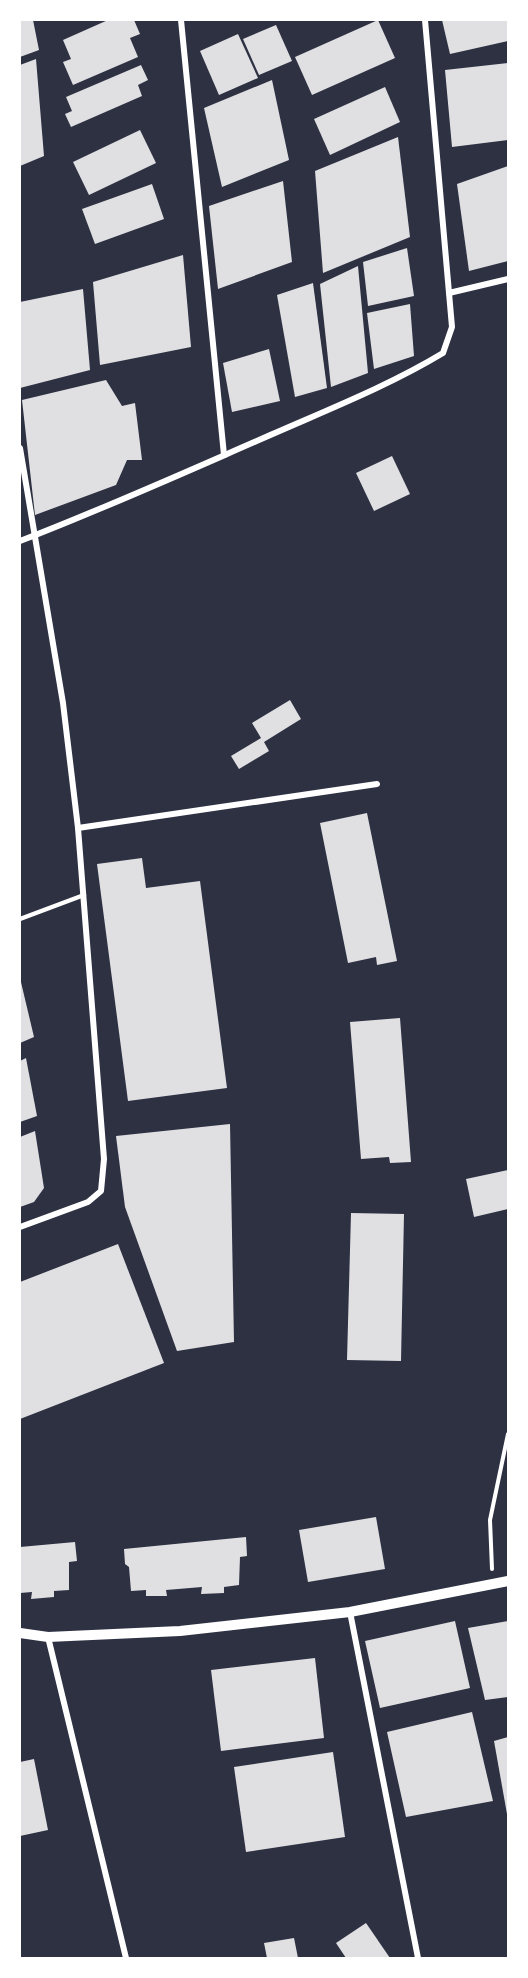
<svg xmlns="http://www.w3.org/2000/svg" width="528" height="1978" font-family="'Exo 2',sans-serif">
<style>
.building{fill:#e0e0e3}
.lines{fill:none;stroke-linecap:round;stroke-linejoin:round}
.path{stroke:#fff;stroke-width:4}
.service{stroke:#fff;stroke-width:4.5}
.minor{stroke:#fff;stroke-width:6}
.tertiary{stroke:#fff;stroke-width:10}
</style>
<rect width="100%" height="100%" fill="#2d3142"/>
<!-- building -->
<g class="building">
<polygon points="20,20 33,20 39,50 20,57"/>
<polygon points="108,20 134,20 140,34 130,38 138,57 73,85 63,62 71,59 63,40"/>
<polygon points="378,20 395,58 312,95 295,57"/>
<polygon points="442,20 508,20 508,41 450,54"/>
<polygon points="276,25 292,61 259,75 243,39"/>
<polygon points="238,34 258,78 219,95 200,51"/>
<polygon points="36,59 44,156 20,166 20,65"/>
<polygon points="508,63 508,140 452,147 445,70"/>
<polygon points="141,65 148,80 138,85 142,96 71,127 65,114 72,111 66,97"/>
<polygon points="272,80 289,160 222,187 204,108"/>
<polygon points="385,87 400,122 330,155 314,119"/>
<polygon points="140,130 156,163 89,195 73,162"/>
<polygon points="398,137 410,237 323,273 315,171"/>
<polygon points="508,166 508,261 469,271 457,184"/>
<polygon points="283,181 292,262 218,289 209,206"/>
<polygon points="152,184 164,219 95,244 82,209"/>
<polygon points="407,248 414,296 368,306 363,262"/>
<polygon points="183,255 191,347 100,365 93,282"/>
<polygon points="358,266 368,373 331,387 320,284"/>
<polygon points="313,283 327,388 295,397 277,295"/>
<polygon points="83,289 90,370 20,388 20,302"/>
<polygon points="410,304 414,356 374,369 367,313"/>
<polygon points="269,349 280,401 232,412 223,363"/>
<polygon points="106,380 122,406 135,403 142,460 127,460 116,485 35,515 22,400"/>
<polygon points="392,456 410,494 374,511 356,473"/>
<polygon points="290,700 301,719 264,742 269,751 239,769 231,756 261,738 252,723"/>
<polygon points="367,813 397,961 377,965 376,957 348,963 320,823"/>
<polygon points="142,858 146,888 200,881 227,1088 128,1101 97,864"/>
<polygon points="20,978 34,1037 20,1043"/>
<polygon points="400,1018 411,1162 390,1163 389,1157 361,1159 350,1022"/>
<polygon points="26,1058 37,1116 20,1122 20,1061"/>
<polygon points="230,1124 234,1342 177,1351 125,1207 116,1136"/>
<polygon points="35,1131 44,1188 34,1202 20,1207 20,1137"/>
<polygon points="508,1170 508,1209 474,1217 466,1179"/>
<polygon points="351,1213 404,1214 401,1361 347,1360"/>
<polygon points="118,1244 164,1363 20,1419 20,1282"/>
<polygon points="376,1517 385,1569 308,1582 299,1530"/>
<polygon points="246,1537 247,1556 240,1557 239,1585 224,1587 224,1593 201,1594 202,1587 166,1590 167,1596 146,1596 146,1590 131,1591 129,1567 125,1564 124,1549"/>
<polygon points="75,1542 77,1561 69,1562 69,1590 54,1591 54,1597 31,1599 32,1592 20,1593 20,1547"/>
<polygon points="455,1621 470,1688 380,1708 365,1641"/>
<polygon points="508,1621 508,1697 485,1700 468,1628"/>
<polygon points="315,1658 324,1738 221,1751 211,1670"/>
<polygon points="472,1712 493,1801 406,1817 387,1732"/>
<polygon points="508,1737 508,1814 507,1814 494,1741"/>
<polygon points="333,1752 345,1837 246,1852 234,1767"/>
<polygon points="34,1759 48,1830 20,1836 20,1762"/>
<polygon points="366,1923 390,1958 346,1958 336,1943"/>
<polygon points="294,1938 298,1958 267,1958 264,1943"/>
</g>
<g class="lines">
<!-- path -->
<polyline class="path" points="492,1569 490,1520 508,1434"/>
<!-- service -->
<polyline class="service" points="20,919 84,895"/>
<!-- minor -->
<g class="minor">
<polyline points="181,20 224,455"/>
<polyline points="449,293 508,279"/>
<polyline points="20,448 63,703 78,828 104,1159 101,1191 88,1202 20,1227"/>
<path d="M20 541C106 508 190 470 275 433 332 408 390 385 443 353L452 327 425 20"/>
<polyline points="78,828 377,784"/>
<polyline points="350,1612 418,1958"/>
<polyline points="48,1637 126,1958"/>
</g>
<!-- tertiary -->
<polyline class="tertiary" points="20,1633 48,1637 180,1631 350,1612 508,1581"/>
</g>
<!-- border -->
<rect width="528" height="1978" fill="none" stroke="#ffffff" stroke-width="42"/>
</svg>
